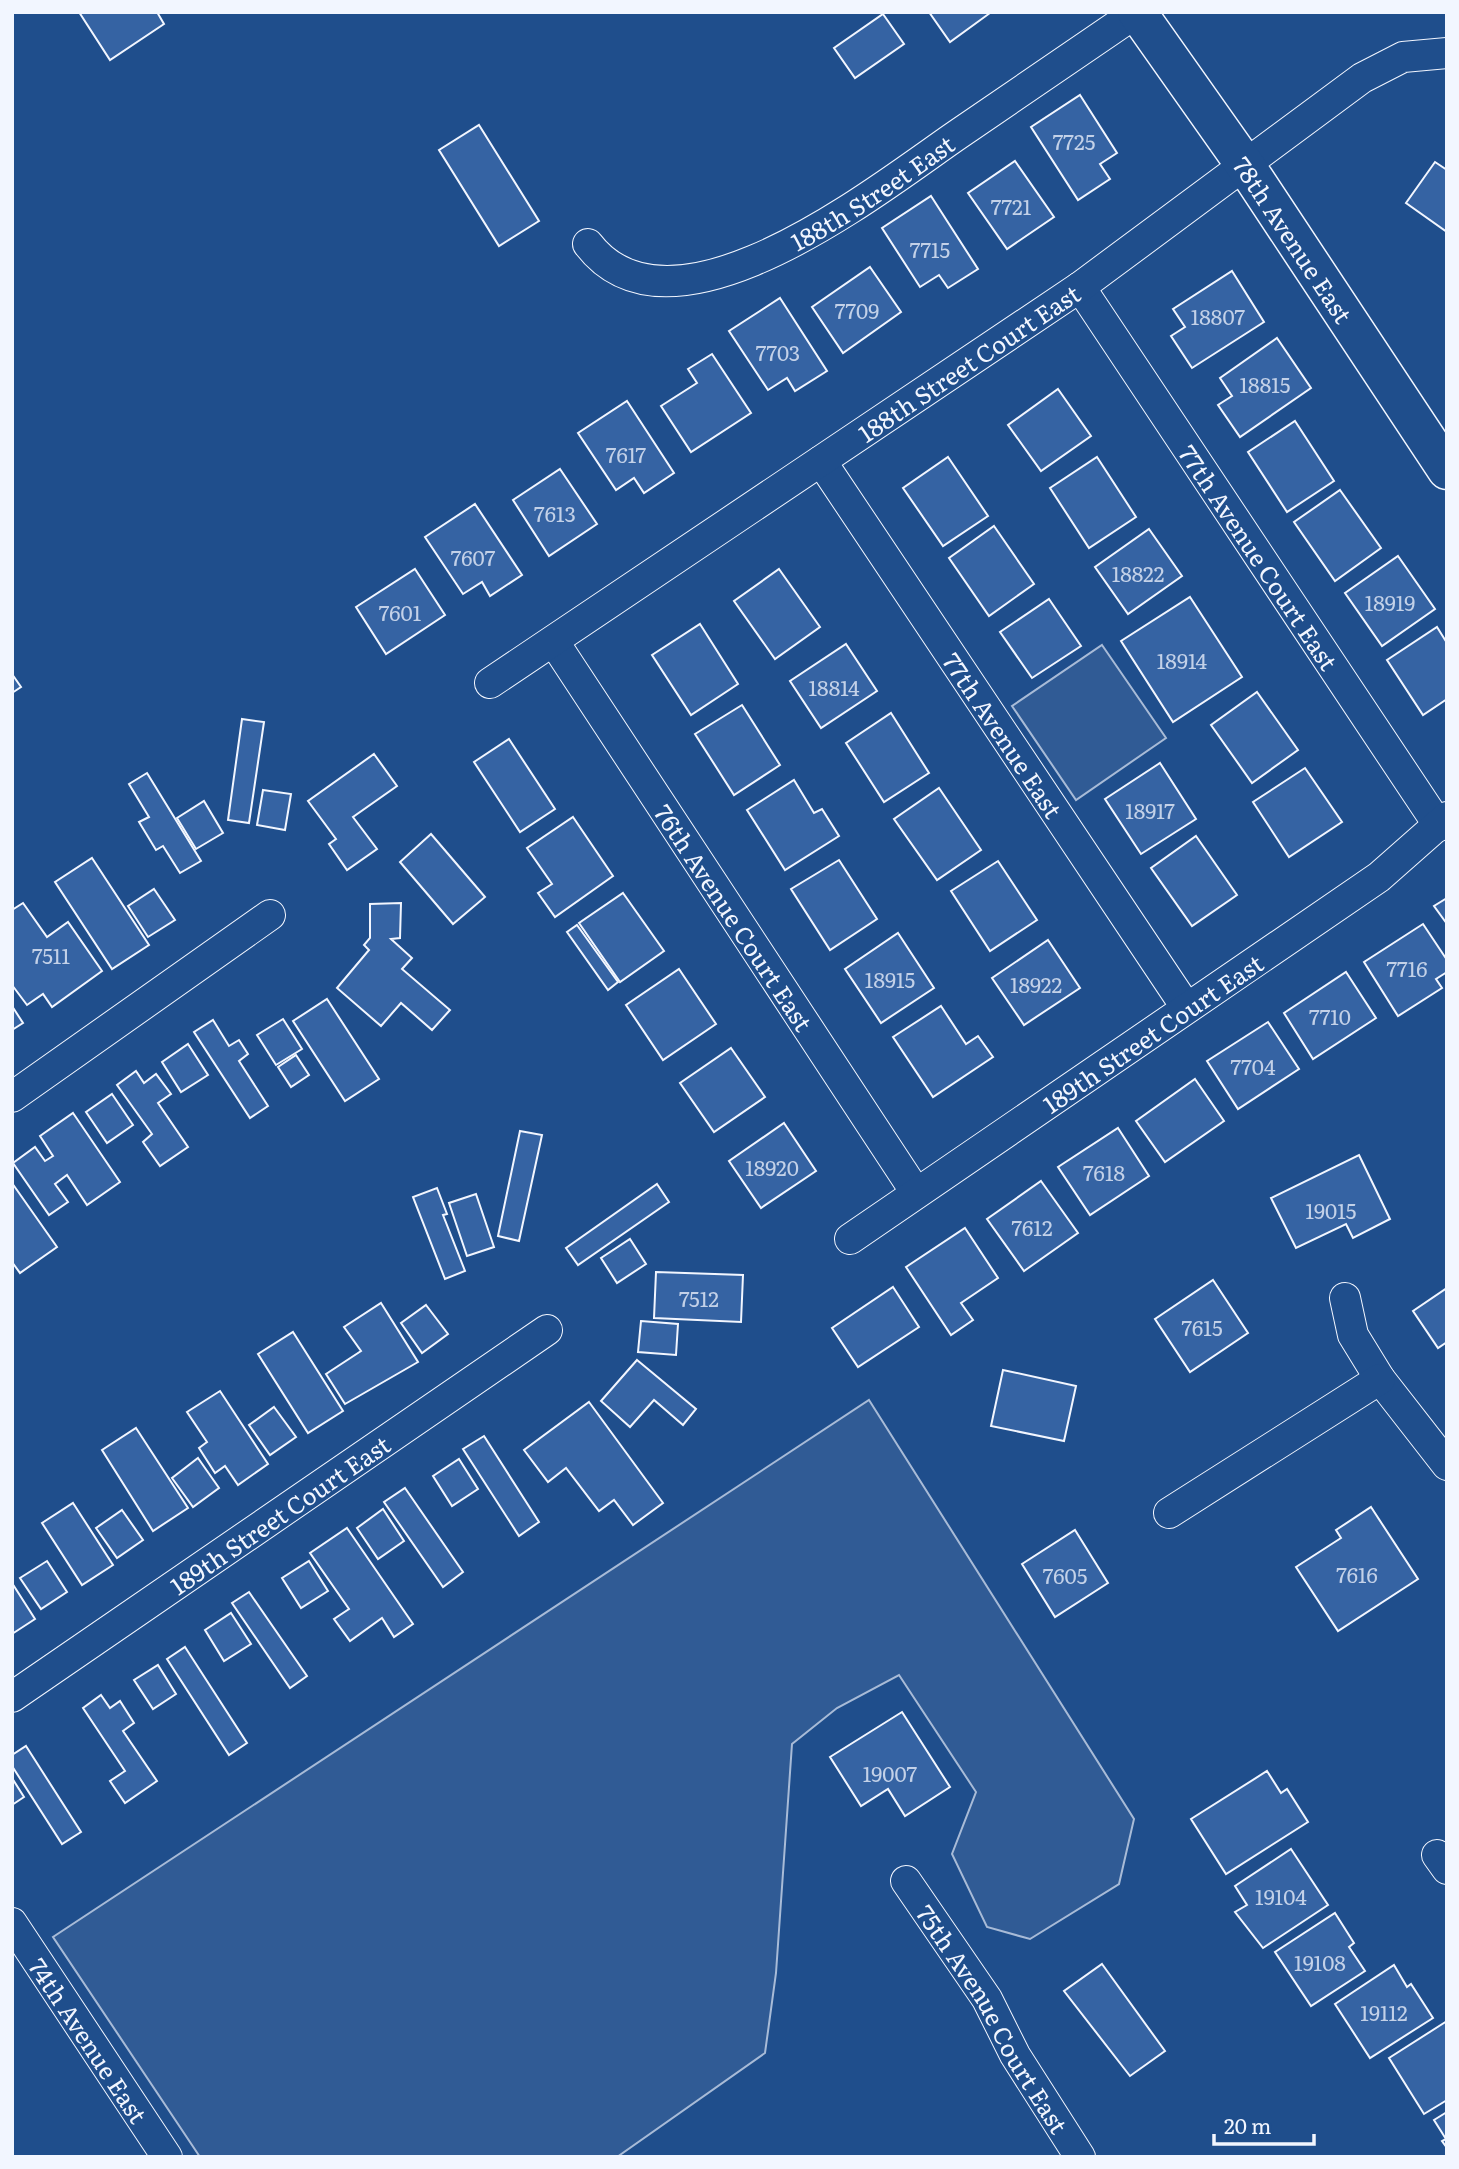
<svg xmlns="http://www.w3.org/2000/svg" width="1459" height="2169" font-family="Literata,serif">
<style>
.built{fill:#305b95;stroke:#a8bbd7;stroke-width:2}
.building{fill:#3563a3;stroke:#f2f6ff;stroke-width:2}
.lines{fill:none;stroke-linecap:round;stroke-linejoin:round}
.street-casing{stroke:#f2f6ff;stroke-width:32}
.secondary-casing{stroke:#f2f6ff;stroke-width:41}
.street{stroke:#1f4e8c;stroke-width:30}
.secondary{stroke:#1f4e8c;stroke-width:38}
.labels{text-anchor:middle;dominant-baseline:central;stroke-width:5;stroke-linejoin:round;paint-order:stroke}
.number-label{font-size:21px;fill:#c3d1e8}
.street-label{font-size:24px;fill:#f2f6ff;stroke:#1f4e8c}
</style>
<rect width="100%" height="100%" fill="#1f4e8c"/>
<!-- built -->
<g class="built">
<polygon points="1102,645 1166,738 1076,800 1012,706"/>
<polygon points="869,1400 1134,1819 1119,1884 1030,1939 987,1927 952,1854 976,1792 899,1675 837,1708 792,1744 776,1973 765,2053 617,2157 200,2157 53,1937"/>
</g>
<!-- building -->
<g class="building">
<polygon points="79,12 157,12 164,24 110,60"/>
<polygon points="929,12 989,12 990,13 950,42"/>
<polygon points="883,14 904,44 855,78 834,48"/>
<polygon points="1080,95 1117,153 1100,164 1110,179 1078,200 1031,127"/>
<polygon points="479,125 539,221 499,246 439,150"/>
<polygon points="1015,161 1054,217 1007,249 968,193"/>
<polygon points="1435,162 1447,170 1447,232 1406,203"/>
<polygon points="931,196 978,269 948,288 939,275 920,287 882,228"/>
<polygon points="870,267 901,312 843,353 812,307"/>
<polygon points="1232,271 1264,322 1192,368 1171,336 1185,327 1173,309"/>
<polygon points="780,298 827,371 795,391 787,378 768,390 729,331"/>
<polygon points="1277,338 1311,388 1240,437 1218,405 1232,396 1220,378"/>
<polygon points="712,354 751,413 691,452 661,406 697,383 688,369"/>
<polygon points="1058,389 1091,436 1041,471 1008,425"/>
<polygon points="627,401 674,473 644,493 634,478 616,490 578,433"/>
<polygon points="1295,421 1334,481 1287,512 1248,452"/>
<polygon points="948,457 988,516 943,546 903,488"/>
<polygon points="1097,457 1136,517 1089,548 1050,488"/>
<polygon points="560,469 597,524 549,556 513,500"/>
<polygon points="1340,490 1381,548 1335,581 1294,522"/>
<polygon points="475,504 522,575 490,596 482,582 463,594 425,537"/>
<polygon points="994,526 1034,584 989,616 949,558"/>
<polygon points="1149,529 1182,576 1128,614 1095,567"/>
<polygon points="1398,556 1435,609 1382,646 1345,593"/>
<polygon points="415,569 445,615 386,654 356,607"/>
<polygon points="779,569 820,627 775,659 734,601"/>
<polygon points="1190,597 1242,677 1173,722 1121,641"/>
<polygon points="1049,599 1081,646 1032,678 1000,632"/>
<polygon points="700,624 738,684 691,715 652,655"/>
<polygon points="1437,627 1447,643 1447,699 1423,715 1387,660"/>
<polygon points="846,644 877,691 821,728 790,681"/>
<polygon points="12,674 21,687 12,693"/>
<polygon points="1257,692 1298,750 1252,783 1211,725"/>
<polygon points="742,705 780,765 734,795 695,734"/>
<polygon points="891,713 929,773 884,802 846,743"/>
<polygon points="242,719 264,722 249,823 228,820"/>
<polygon points="509,739 555,809 520,832 474,762"/>
<polygon points="374,754 397,786 353,817 377,849 347,870 329,844 336,839 308,801"/>
<polygon points="1160,763 1196,819 1141,854 1105,799"/>
<polygon points="1305,768 1342,822 1289,857 1253,802"/>
<polygon points="147,773 201,861 180,873 163,846 156,850 139,822 149,817 129,784"/>
<polygon points="794,780 814,813 822,809 839,836 785,870 747,810"/>
<polygon points="939,788 981,850 937,880 894,819"/>
<polygon points="263,790 291,794 285,830 257,825"/>
<polygon points="204,801 223,833 196,849 177,818"/>
<polygon points="573,817 613,876 555,917 538,893 552,884 527,848"/>
<polygon points="431,834 485,897 453,924 400,862"/>
<polygon points="1196,836 1237,895 1192,926 1151,868"/>
<polygon points="92,858 149,945 112,969 55,882"/>
<polygon points="839,860 877,919 830,950 791,889"/>
<polygon points="998,861 1037,920 990,951 951,891"/>
<polygon points="154,889 175,920 148,937 128,906"/>
<polygon points="623,893 664,951 620,982 579,923"/>
<polygon points="1447,898 1447,924 1434,906"/>
<polygon points="23,903 47,937 68,922 102,971 52,1007 43,994 27,1005 12,985 12,910"/>
<polygon points="401,903 400,938 391,939 412,958 402,969 450,1010 432,1030 401,1003 381,1026 337,988 369,950 364,945 370,938 370,904"/>
<polygon points="1423,924 1447,960 1447,972 1436,979 1442,988 1398,1016 1364,962"/>
<polygon points="577,925 618,982 608,990 567,932"/>
<polygon points="898,933 934,988 881,1023 845,969"/>
<polygon points="1048,940 1080,988 1024,1025 992,978"/>
<polygon points="679,969 716,1024 663,1060 626,1005"/>
<polygon points="1346,972 1376,1018 1313,1059 1284,1013"/>
<polygon points="327,999 379,1079 345,1101 293,1021"/>
<polygon points="12,1006 23,1023 12,1030"/>
<polygon points="941,1006 966,1044 978,1036 993,1057 933,1097 893,1037"/>
<polygon points="283,1019 302,1049 276,1065 257,1035"/>
<polygon points="213,1020 229,1046 239,1040 248,1054 239,1061 268,1106 250,1118 194,1032"/>
<polygon points="1268,1022 1299,1069 1238,1109 1207,1061"/>
<polygon points="188,1044 208,1075 181,1092 162,1062"/>
<polygon points="731,1048 765,1097 714,1132 680,1083"/>
<polygon points="296,1055 309,1075 291,1087 278,1067"/>
<polygon points="136,1071 144,1083 156,1074 171,1094 158,1103 188,1147 160,1166 143,1142 152,1134 117,1085"/>
<polygon points="1195,1079 1224,1121 1165,1162 1136,1121"/>
<polygon points="112,1094 133,1125 107,1143 86,1112"/>
<polygon points="73,1113 120,1182 87,1205 67,1175 55,1184 68,1202 49,1215 13,1163 35,1147 45,1161 53,1156 40,1136"/>
<polygon points="784,1123 816,1171 761,1208 729,1161"/>
<polygon points="1118,1128 1149,1176 1090,1215 1058,1167"/>
<polygon points="520,1131 542,1135 519,1241 498,1236"/>
<polygon points="1359,1155 1390,1219 1353,1238 1346,1224 1296,1248 1271,1198"/>
<polygon points="1041,1181 1078,1233 1024,1271 987,1219"/>
<polygon points="12,1183 57,1247 20,1273 12,1262"/>
<polygon points="657,1184 669,1202 578,1265 566,1248"/>
<polygon points="437,1188 447,1214 443,1215 465,1271 445,1279 413,1197"/>
<polygon points="476,1194 494,1247 467,1256 449,1203"/>
<polygon points="965,1228 998,1278 961,1303 973,1320 951,1335 906,1267"/>
<polygon points="630,1239 646,1264 617,1283 601,1258"/>
<polygon points="656,1272 743,1275 741,1322 654,1318"/>
<polygon points="1213,1280 1248,1333 1190,1372 1155,1319"/>
<polygon points="893,1287 919,1327 858,1367 832,1328"/>
<polygon points="1447,1288 1447,1342 1438,1348 1413,1311"/>
<polygon points="381,1303 418,1362 345,1404 326,1374 361,1351 344,1327"/>
<polygon points="426,1305 448,1334 422,1353 401,1323"/>
<polygon points="641,1321 678,1324 676,1355 638,1352"/>
<polygon points="293,1332 343,1411 308,1433 258,1354"/>
<polygon points="637,1360 696,1409 683,1425 654,1400 630,1427 601,1401"/>
<polygon points="1003,1370 1076,1386 1064,1441 991,1426"/>
<polygon points="220,1391 268,1464 238,1485 225,1466 215,1473 199,1448 207,1442 187,1412"/>
<polygon points="589,1402 663,1503 633,1525 614,1500 599,1511 566,1468 548,1482 524,1450"/>
<polygon points="274,1407 296,1437 270,1455 249,1425"/>
<polygon points="136,1428 188,1508 153,1531 102,1450"/>
<polygon points="484,1436 539,1522 519,1536 463,1449"/>
<polygon points="198,1458 219,1488 193,1507 172,1478"/>
<polygon points="459,1459 478,1489 452,1506 433,1476"/>
<polygon points="405,1488 463,1572 443,1587 384,1502"/>
<polygon points="73,1503 113,1565 82,1585 42,1523"/>
<polygon points="1371,1507 1418,1579 1338,1631 1296,1567 1341,1538 1336,1530"/>
<polygon points="383,1509 404,1541 378,1559 357,1528"/>
<polygon points="122,1510 143,1540 117,1558 96,1528"/>
<polygon points="347,1528 413,1624 394,1637 382,1618 350,1641 334,1619 349,1609 310,1553"/>
<polygon points="1075,1530 1108,1583 1055,1617 1022,1564"/>
<polygon points="47,1561 67,1592 41,1609 20,1578"/>
<polygon points="309,1561 328,1591 301,1608 282,1578"/>
<polygon points="12,1583 35,1619 12,1634"/>
<polygon points="249,1592 307,1676 290,1688 232,1603"/>
<polygon points="231,1613 251,1644 224,1661 205,1630"/>
<polygon points="185,1647 247,1743 229,1755 167,1659"/>
<polygon points="158,1665 176,1694 153,1709 134,1680"/>
<polygon points="101,1695 110,1708 120,1701 134,1723 123,1731 157,1781 125,1803 110,1781 125,1771 83,1708"/>
<polygon points="902,1712 950,1787 905,1816 888,1789 861,1806 830,1757"/>
<polygon points="26,1746 81,1832 62,1844 12,1766 12,1755"/>
<polygon points="1267,1771 1281,1793 1287,1789 1308,1822 1226,1874 1191,1819"/>
<polygon points="12,1778 24,1797 12,1805"/>
<polygon points="1291,1849 1328,1905 1263,1948 1235,1912 1247,1905 1235,1886"/>
<polygon points="1335,1913 1354,1943 1349,1947 1365,1971 1311,2006 1275,1952"/>
<polygon points="1102,1964 1165,2051 1130,2076 1064,1991"/>
<polygon points="1394,1965 1407,1987 1411,1984 1433,2018 1370,2058 1335,2004"/>
<polygon points="1447,2021 1447,2100 1424,2114 1389,2058"/>
<polygon points="1447,2112 1447,2148 1442,2141 1446,2139 1434,2120"/>
</g>
<g class="lines">
<!-- street casing -->
<g class="street-casing">
<g id="street">
<path id="s1" d="M588 244C672 354 877 190 957 135 1017 94 1077 53 1137 12"/>
<path id="s2" d="M1080 287 1439 826"/>
<path id="s3" d="M821 461 1186 1007"/>
<path id="s4" d="M554 642 915 1191"/>
<path id="s5" d="M490 683 1080 287 1362 78 1403 57 1447 53"/>
<polyline points="12,1097 270,915"/>
<path id="s6" d="M850 1239 1379 877 1447 817"/>
<polyline points="1345,1298 1353,1335 1380,1379 1447,1465"/>
<polyline points="1169,1513 1380,1379"/>
<path id="s7" d="M12 1697 547 1330"/>
<polyline points="1437,1855 1447,1869"/>
<path id="s8" d="M906 1881 987 1999 1015 2055 1080 2157"/>
<path id="s9" d="M12 1923 167 2157"/>
</g>
</g>
<!-- secondary casing -->
<g class="secondary-casing">
<g id="secondary">
<path id="s10" d="M1137 12 1245 165 1447 470"/>
</g>
</g>
<!-- street -->
<use href="#street" class="street"/>
<!-- secondary -->
<use href="#secondary" class="secondary"/>
</g>
<g class="labels">
<!-- number labels -->
<g class="number-label">
<text x="1074" y="140">7725</text>
<text x="1011" y="205">7721</text>
<text x="930" y="248">7715</text>
<text x="857" y="309">7709</text>
<text x="1218" y="315">18807</text>
<text x="778" y="351">7703</text>
<text x="1265" y="383">18815</text>
<text x="626" y="453">7617</text>
<text x="555" y="512">7613</text>
<text x="473" y="556">7607</text>
<text x="1138" y="572">18822</text>
<text x="1390" y="601">18919</text>
<text x="400" y="611">7601</text>
<text x="1182" y="659">18914</text>
<text x="834" y="686">18814</text>
<text x="1150" y="809">18917</text>
<text x="51" y="954">7511</text>
<text x="1407" y="967">7716</text>
<text x="890" y="978">18915</text>
<text x="1036" y="983">18922</text>
<text x="1330" y="1015">7710</text>
<text x="1253" y="1065">7704</text>
<text x="772" y="1166">18920</text>
<text x="1104" y="1171">7618</text>
<text x="1331" y="1209">19015</text>
<text x="1032" y="1226">7612</text>
<text x="699" y="1297">7512</text>
<text x="1202" y="1326">7615</text>
<text x="1357" y="1573">7616</text>
<text x="1065" y="1574">7605</text>
<text x="890" y="1772">19007</text>
<text x="1281" y="1895">19104</text>
<text x="1320" y="1961">19108</text>
<text x="1384" y="2011">19112</text>
</g>
<!-- street labels -->
<g class="street-label">
<text stroke="none"><textPath href="#s1" startOffset="317">188th Street East</textPath></text>
<text stroke="none"><textPath href="#s10" startOffset="276">78th Avenue East</textPath></text>
<text stroke="none"><textPath href="#s5" startOffset="576">188th Street Court East</textPath></text>
<text stroke="none"><textPath href="#s2" startOffset="324">77th Avenue Court East</textPath></text>
<text stroke="none"><textPath href="#s3" startOffset="329">77th Avenue East</textPath></text>
<text stroke="none"><textPath href="#s4" startOffset="329">76th Avenue Court East</textPath></text>
<text stroke="none"><textPath href="#s6" startOffset="366">189th Street Court East</textPath></text>
<text stroke="none"><textPath href="#s7" startOffset="324">189th Street Court East</textPath></text>
<text stroke="none"><textPath href="#s8" startOffset="163">75th Avenue Court East</textPath></text>
<text stroke="none"><textPath href="#s9" startOffset="140">74th Avenue East</textPath></text>
</g>
</g>
<!-- border -->
<rect width="1459" height="2169" fill="none" stroke="#f2f6ff" stroke-width="28"/>
<!-- scale -->
<path d="M1214 2134v10h100v-10" fill="none" stroke="#f2f6ff" stroke-width="3.5"/>
<text x="1224" y="2134" font-size="21" fill="#f2f6ff" stroke="#1f4e8c" stroke-width="5" paint-order="stroke">20 m</text>
</svg>
